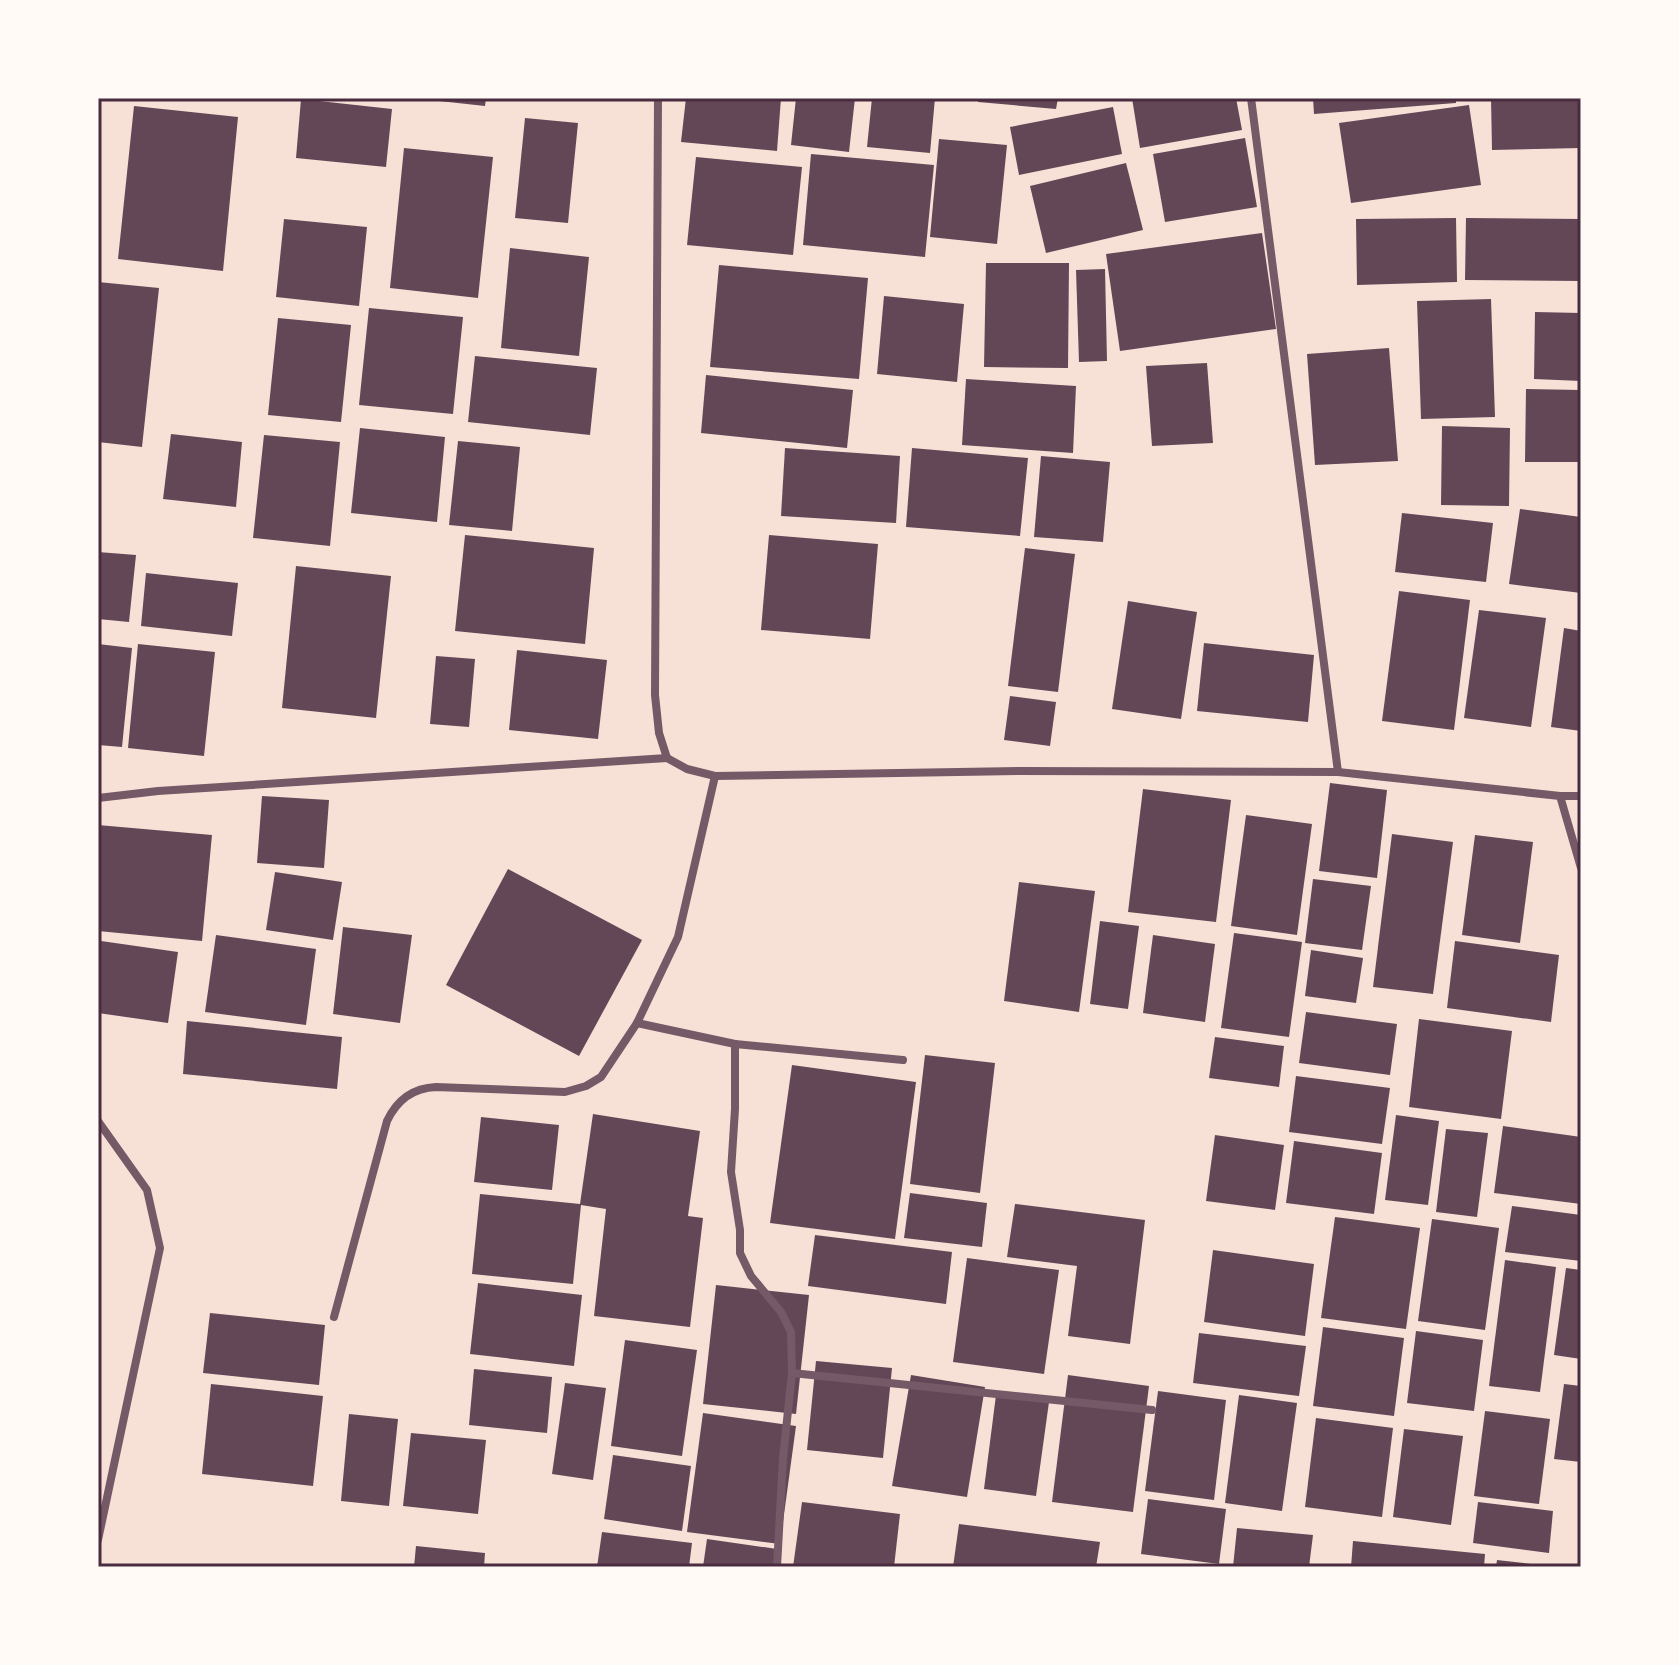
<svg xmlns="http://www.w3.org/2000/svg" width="1679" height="1665" font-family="'Source Serif 4',serif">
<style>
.building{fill:#644757}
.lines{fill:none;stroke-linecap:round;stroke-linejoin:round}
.minor{stroke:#755966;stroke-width:8}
.neatline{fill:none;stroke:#4a2c40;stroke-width:3}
</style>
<rect width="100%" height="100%" fill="#f7e1d7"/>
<!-- building -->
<g class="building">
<polygon points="430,98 486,98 485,106 430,100"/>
<polygon points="686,98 781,98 777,151 681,142"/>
<polygon points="796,98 855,98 849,152 791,145"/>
<polygon points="872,98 935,98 930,153 867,147"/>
<polygon points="978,98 1058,98 1056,109 978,102"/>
<polygon points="1132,98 1236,98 1242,130 1140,148"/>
<polygon points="1313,98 1456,98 1456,103 1314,114"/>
<polygon points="1491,98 1581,98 1581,148 1492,150"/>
<polygon points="301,99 392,109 386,167 296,158"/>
<polygon points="1469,105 1481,185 1351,203 1339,123"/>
<polygon points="134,106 238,117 223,271 118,259"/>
<polygon points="1113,107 1122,154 1019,175 1010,127"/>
<polygon points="525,118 578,123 568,223 515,218"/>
<polygon points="1245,138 1257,207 1165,222 1153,154"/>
<polygon points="939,139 1007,145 997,244 930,237"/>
<polygon points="404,148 493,157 478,298 390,288"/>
<polygon points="811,154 934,165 925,257 803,245"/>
<polygon points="696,157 802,167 793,255 687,245"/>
<polygon points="1126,163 1143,230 1046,253 1030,186"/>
<polygon points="1456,218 1457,282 1357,285 1356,219"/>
<polygon points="1466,218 1581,219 1581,281 1465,280"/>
<polygon points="284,219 367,227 359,306 276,297"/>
<polygon points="1262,233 1276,329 1120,351 1106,254"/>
<polygon points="510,248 589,257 579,356 501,348"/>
<polygon points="986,263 1069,263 1068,368 984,367"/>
<polygon points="719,265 868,278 859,379 710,367"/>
<polygon points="1105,269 1107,361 1079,362 1076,270"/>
<polygon points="98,282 159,288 142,447 98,442"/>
<polygon points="884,296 964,304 957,382 877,374"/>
<polygon points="1491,299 1495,417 1421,419 1417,301"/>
<polygon points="369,308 463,317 453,414 359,405"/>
<polygon points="1535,312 1581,313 1581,381 1534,379"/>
<polygon points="278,318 351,325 341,422 268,415"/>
<polygon points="1389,348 1398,461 1315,465 1307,354"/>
<polygon points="475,356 597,368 590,435 468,422"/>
<polygon points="1207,363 1213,443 1152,446 1146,366"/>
<polygon points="706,375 853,390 847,448 701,433"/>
<polygon points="966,379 1076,386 1073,453 962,445"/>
<polygon points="1526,389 1581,390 1581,462 1525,462"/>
<polygon points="1442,426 1510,428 1509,506 1441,505"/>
<polygon points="360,428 445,437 437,522 351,513"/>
<polygon points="171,434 242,442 236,507 163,499"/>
<polygon points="264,435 340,442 330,546 253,538"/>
<polygon points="458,441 520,447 512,531 449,525"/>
<polygon points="785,448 900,456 896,523 781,516"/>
<polygon points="912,448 1028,458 1020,536 906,527"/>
<polygon points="1041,456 1110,462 1103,542 1034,537"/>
<polygon points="1520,509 1581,517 1581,593 1509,584"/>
<polygon points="1402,513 1493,523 1486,582 1395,572"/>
<polygon points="465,535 594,548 585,644 455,631"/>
<polygon points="769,535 878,544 870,639 761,630"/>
<polygon points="1025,548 1075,554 1058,692 1008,686"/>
<polygon points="98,552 136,555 129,622 98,619"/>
<polygon points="296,566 391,576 376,718 282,708"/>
<polygon points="146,573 238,583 232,636 141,626"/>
<polygon points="1399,591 1470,600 1454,730 1382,721"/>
<polygon points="1128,601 1197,612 1181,719 1112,709"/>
<polygon points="1479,610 1546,618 1531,727 1464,718"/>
<polygon points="1564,628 1581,631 1581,731 1551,727"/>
<polygon points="1204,643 1314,655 1308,722 1197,711"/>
<polygon points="98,644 132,648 122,747 98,745"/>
<polygon points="138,644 215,652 204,756 128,748"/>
<polygon points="517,650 607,660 598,739 509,730"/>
<polygon points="436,656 475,659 469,727 430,724"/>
<polygon points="1010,696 1056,702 1050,746 1004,740"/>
<polygon points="1330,783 1387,790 1377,878 1319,871"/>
<polygon points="1143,789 1231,800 1216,922 1128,912"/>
<polygon points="262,796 329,800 324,868 257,863"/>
<polygon points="1246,815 1312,824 1297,935 1231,926"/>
<polygon points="98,825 212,835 202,941 98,931"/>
<polygon points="1392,834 1453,842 1433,994 1373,987"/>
<polygon points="1475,835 1533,842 1520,943 1462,935"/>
<polygon points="508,869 642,940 579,1056 446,985"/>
<polygon points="275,872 342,882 333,940 266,930"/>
<polygon points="1313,879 1371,886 1362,950 1305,943"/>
<polygon points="1019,882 1095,891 1079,1012 1004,1001"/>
<polygon points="1100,921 1139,926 1128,1009 1090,1004"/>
<polygon points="343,927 412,935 400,1023 333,1014"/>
<polygon points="1234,933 1302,942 1289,1037 1221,1028"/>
<polygon points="216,935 316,949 306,1025 205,1012"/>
<polygon points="1153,935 1215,944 1205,1022 1143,1013"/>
<polygon points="101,941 178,952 168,1023 98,1013 98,963"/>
<polygon points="1455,941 1559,955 1551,1022 1447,1008"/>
<polygon points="1311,950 1363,958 1356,1003 1305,996"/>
<polygon points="1306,1012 1397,1024 1390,1075 1299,1063"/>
<polygon points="1419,1019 1512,1031 1501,1119 1409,1107"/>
<polygon points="187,1021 342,1037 337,1089 183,1074"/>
<polygon points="1215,1037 1284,1046 1279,1087 1209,1078"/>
<polygon points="925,1055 995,1063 980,1193 910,1184"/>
<polygon points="792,1065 916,1082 895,1239 770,1223"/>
<polygon points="1296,1076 1390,1088 1382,1144 1289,1132"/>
<polygon points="593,1114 700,1131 688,1216 703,1218 690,1327 594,1316 606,1209 581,1205 573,1284 472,1274 480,1194 580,1204"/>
<polygon points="1396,1115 1439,1121 1428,1205 1385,1200"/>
<polygon points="481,1117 559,1125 552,1190 474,1182"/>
<polygon points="1503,1126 1581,1137 1581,1204 1494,1193"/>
<polygon points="1446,1129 1488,1133 1477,1217 1436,1212"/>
<polygon points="1215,1135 1284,1145 1275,1210 1206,1201"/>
<polygon points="1294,1141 1382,1153 1374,1214 1286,1203"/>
<polygon points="910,1193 987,1203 982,1247 904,1238"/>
<polygon points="1015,1204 1145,1220 1130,1344 1068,1336 1077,1266 1007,1257"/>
<polygon points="1512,1206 1581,1215 1581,1261 1505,1252"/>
<polygon points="1335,1217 1420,1228 1406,1329 1321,1318"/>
<polygon points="1432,1219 1499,1228 1485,1330 1418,1321"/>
<polygon points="815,1235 952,1252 946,1304 808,1286"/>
<polygon points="1213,1250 1314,1264 1305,1336 1204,1322"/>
<polygon points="967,1258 1059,1270 1044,1374 953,1362"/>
<polygon points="1505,1260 1556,1267 1540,1392 1489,1386"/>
<polygon points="1566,1268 1581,1270 1581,1359 1554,1355"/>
<polygon points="478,1283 582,1295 574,1366 470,1354"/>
<polygon points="716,1285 809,1295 796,1414 703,1404"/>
<polygon points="210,1313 325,1325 319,1385 203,1373"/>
<polygon points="1323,1327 1404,1338 1394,1416 1313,1406"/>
<polygon points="1416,1331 1483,1340 1474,1411 1407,1403"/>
<polygon points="1199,1333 1306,1346 1299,1396 1193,1383"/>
<polygon points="625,1340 697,1350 682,1456 611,1446"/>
<polygon points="816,1361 892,1368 883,1458 807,1450"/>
<polygon points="474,1369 552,1377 547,1433 469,1425"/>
<polygon points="911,1375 985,1387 967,1497 892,1486"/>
<polygon points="1068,1375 1149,1386 1133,1512 1052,1502"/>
<polygon points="565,1383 606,1388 593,1480 552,1474"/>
<polygon points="211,1384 323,1396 313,1486 202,1474"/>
<polygon points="1564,1384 1581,1386 1581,1462 1554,1459"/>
<polygon points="1158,1391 1226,1400 1214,1500 1145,1491"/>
<polygon points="996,1395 1049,1402 1036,1496 984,1489"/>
<polygon points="1239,1395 1297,1403 1282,1511 1225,1503"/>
<polygon points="1485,1411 1550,1419 1539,1504 1474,1496"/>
<polygon points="703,1413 796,1426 780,1544 687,1532"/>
<polygon points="349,1414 398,1419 389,1506 341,1501"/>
<polygon points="1316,1418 1393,1428 1382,1517 1305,1507"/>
<polygon points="1404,1429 1463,1436 1451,1525 1393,1517"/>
<polygon points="411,1433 486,1440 478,1514 403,1506"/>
<polygon points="613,1455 691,1466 682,1531 604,1519"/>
<polygon points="1148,1499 1226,1509 1219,1564 1141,1554"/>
<polygon points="802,1502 900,1514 894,1567 793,1567"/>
<polygon points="1478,1502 1553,1511 1549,1553 1473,1543"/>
<polygon points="959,1524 1100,1542 1096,1567 953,1567"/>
<polygon points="1237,1528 1313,1535 1309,1567 1233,1567"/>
<polygon points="602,1532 692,1543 689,1567 597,1567"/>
<polygon points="707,1539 777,1549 774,1567 703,1567"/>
<polygon points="1353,1541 1485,1554 1484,1567 1351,1567"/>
<polygon points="416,1546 485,1553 484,1567 414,1567"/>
<polygon points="1497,1560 1540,1565 1540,1567 1496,1567"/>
</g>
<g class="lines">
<!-- minor -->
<g class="minor">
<polyline points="658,98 655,695 659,733 667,758 687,769 715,776 1018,771 1338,772 1560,796 1581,868"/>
<polyline points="1251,98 1338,772"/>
<polyline points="1560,796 1581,796"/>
<polyline points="98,798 158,791 667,758"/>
<polyline points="637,1023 735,1044 735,1109 731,1172 740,1230 740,1253 751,1276 781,1312 791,1332 792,1373 783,1458 777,1567"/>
<polyline points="735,1044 903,1060"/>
<polyline points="98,1121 147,1190 160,1248 98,1540"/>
<path d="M334 1317 387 1121C397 1100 412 1088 436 1087L565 1092 586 1086 601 1077 637 1023 678 937 715 776"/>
<polyline points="792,1373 1152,1410"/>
</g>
</g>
<!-- border -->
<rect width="1679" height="1665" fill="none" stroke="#fffaf5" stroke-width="200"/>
<rect x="100" y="100" width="1479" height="1465" class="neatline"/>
</svg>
